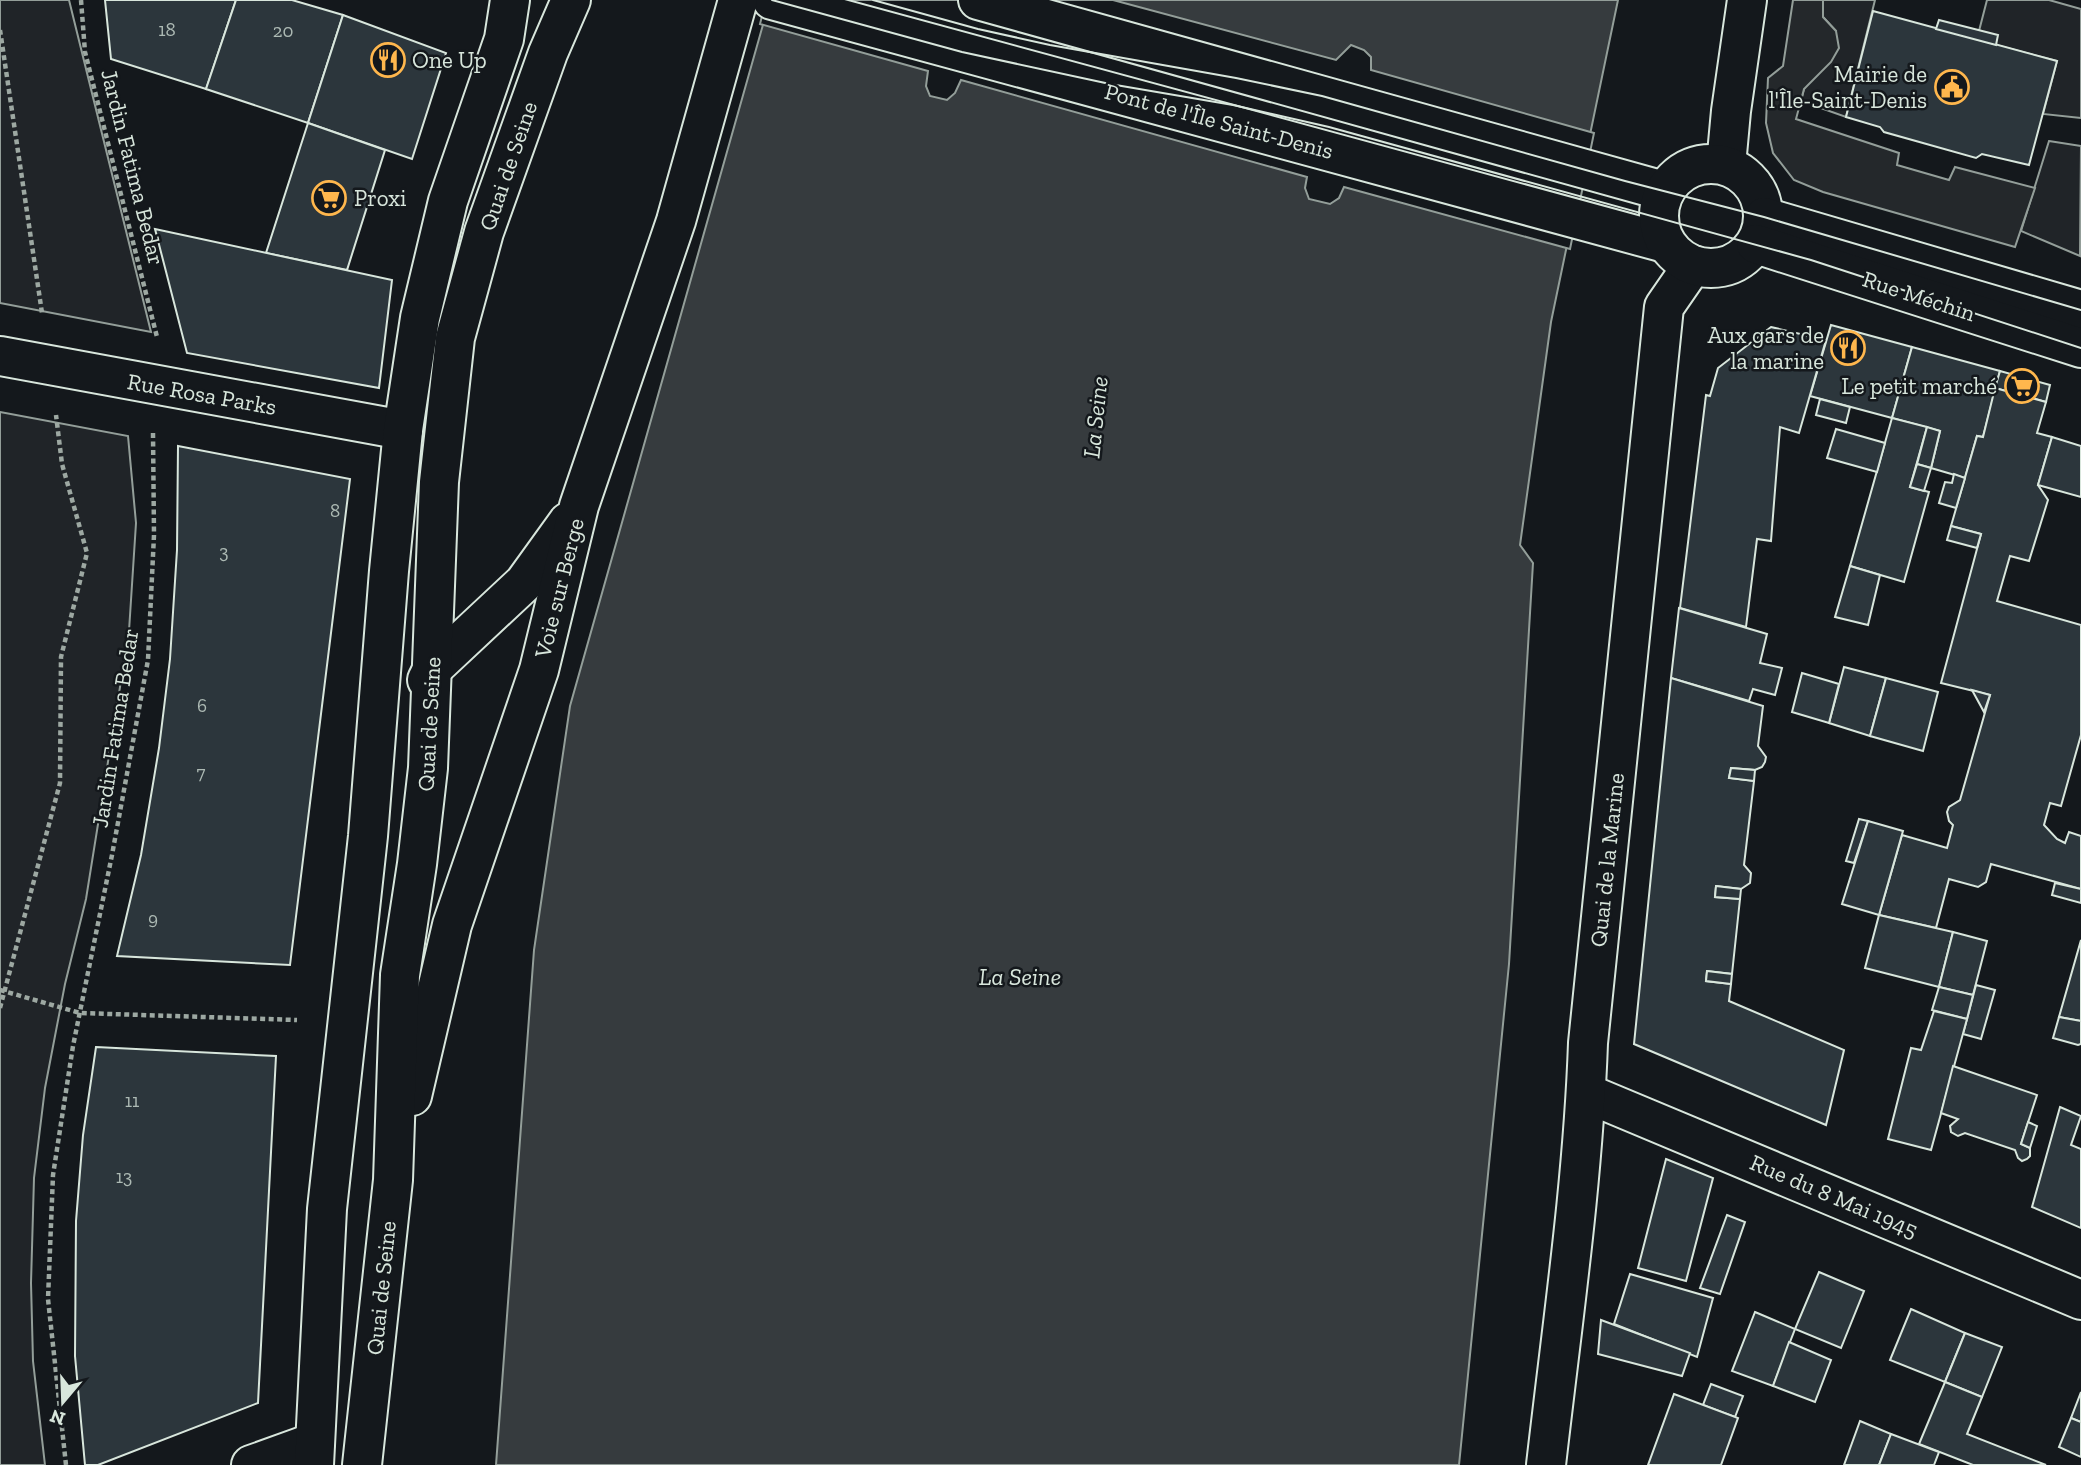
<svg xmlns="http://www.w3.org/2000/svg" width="2081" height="1465" font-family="'Zilla Slab',serif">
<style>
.green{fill:#202428;stroke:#939e99;stroke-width:2}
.parking{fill:#24282b;stroke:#939e99;stroke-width:2}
.water{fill:#363b3e;stroke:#939e99;stroke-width:2}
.pier{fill:#14181c;stroke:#939e99;stroke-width:2}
.building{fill:#2c363c;stroke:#d8e6dc;stroke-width:2}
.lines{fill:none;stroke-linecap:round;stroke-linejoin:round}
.minor-casing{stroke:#d8e6dc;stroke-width:42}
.major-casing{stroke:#d8e6dc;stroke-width:42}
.path{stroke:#9da8a2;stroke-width:4.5;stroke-dasharray:5 3.5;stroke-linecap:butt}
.minor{stroke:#14181c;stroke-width:38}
.major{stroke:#14181c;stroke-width:38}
.tram{stroke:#d8e6dc;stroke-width:2}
.labels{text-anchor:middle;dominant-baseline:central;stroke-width:5;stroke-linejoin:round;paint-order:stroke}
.number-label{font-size:19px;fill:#adbab4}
.poi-label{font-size:23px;fill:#d8e6dc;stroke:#14181c;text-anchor:end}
.street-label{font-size:23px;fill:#d8e6dc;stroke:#14181c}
.water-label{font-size:24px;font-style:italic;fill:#d8e6dc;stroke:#14181c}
</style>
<rect width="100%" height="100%" fill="#14181c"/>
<!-- green -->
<g class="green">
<polygon points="0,0 69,0 151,332 0,303"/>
<polygon points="1823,0 1875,0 1846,117 1801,101 1804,89 1836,31 1823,17"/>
<polygon points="1987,0 2049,0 2081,9 2081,118 2043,114 2057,61 1996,45 1979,31"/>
<polygon points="2049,141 2081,146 2080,256 2021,231"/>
<polygon points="0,412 128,436 136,523 129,631 86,899 65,984 45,1088 34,1178 31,1283 33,1361 45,1465 0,1465"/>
</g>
<!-- parking -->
<polygon class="parking" points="1793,0 1823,0 1823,17 1836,31 1839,48 1831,62 1804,89 1796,119 1899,153 1897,165 1949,180 1955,167 2035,188 2015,247 1823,192 1794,180 1773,153 1766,123 1768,78 1783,66"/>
<!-- water -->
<polygon class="water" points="770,0 1618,0 1551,322 1520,545 1533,563 1509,964 1459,1465 496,1465 534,950 570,706"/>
<!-- pier -->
<polygon class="pier" points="766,0 1113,0 1336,60 1351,45 1364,50 1371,57 1371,70 1594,133 1570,249 1344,187 1339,198 1330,204 1309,199 1305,188 1307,177 961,80 955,93 947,100 930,96 926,86 928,71 760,24"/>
<!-- building -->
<g class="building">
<polygon points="105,0 236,0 206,89 111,59"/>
<polygon points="236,0 292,0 343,15 308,123 206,89"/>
<polygon points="1873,11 2057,61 2029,165 1982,154 1976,158 1884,132 1880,127 1846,117"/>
<polygon points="343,15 446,53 412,159 308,123"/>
<polygon points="1939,20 1998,35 1996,45 1936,29"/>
<polygon points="308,123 385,150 347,270 266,253"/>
<polygon points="155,229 392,280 379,388 187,353"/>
<polygon points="1831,325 1912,347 1892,418 1810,396"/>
<polygon points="1771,327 1826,340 1799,433 1780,427 1771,541 1757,539 1746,627 1680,608 1706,395 1710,396 1718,368"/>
<polygon points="1912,347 2000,371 1983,437 1977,436 1965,478 1931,468 1940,431 1892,418"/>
<polygon points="2000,371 2050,385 2046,402 1995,388"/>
<polygon points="1995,388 2046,402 2037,433 2052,437 2038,485 2048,500 2029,561 2010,556 1997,601 2081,625 2081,735 2061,806 2050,803 2044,825 2057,839 2065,843 2069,832 2081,836 2081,889 1991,864 1986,882 1978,887 1949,879 1936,928 1879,915 1902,835 1947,848 1953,825 1949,821 1947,812 1949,807 1960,800 1990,695 1941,683 1981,534 1951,526 1977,436 1983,437"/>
<polygon points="1820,399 1850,407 1846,423 1816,415"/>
<polygon points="1892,418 1927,427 1910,487 1929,492 1904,582 1850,566"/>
<polygon points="1927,427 1940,431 1931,468 1917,464"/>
<polygon points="1836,429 1885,443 1877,472 1827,458"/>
<polygon points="2052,437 2081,446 2081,497 2038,485"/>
<polygon points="178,446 350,479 290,965 117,956 141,855 159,748 170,659 177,550"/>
<polygon points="1917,464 1931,468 1924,491 1910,487"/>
<polygon points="1954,474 1965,478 1956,508 1939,503 1945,482 1952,483"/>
<polygon points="1951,526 1981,534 1977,548 1947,540"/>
<polygon points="1850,566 1880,575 1868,625 1835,617"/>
<polygon points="1679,608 1767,634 1760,663 1782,668 1775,695 1753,689 1749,701 1671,678"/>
<polygon points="1844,667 1886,678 1870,736 1829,723"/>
<polygon points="1802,673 1839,684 1829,723 1792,712"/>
<polygon points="1671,678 1763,706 1758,746 1766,757 1765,762 1762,767 1755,770 1731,768 1729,778 1754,781 1744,865 1751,873 1750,883 1741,889 1716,886 1715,897 1740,899 1732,974 1707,971 1706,981 1731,984 1729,1001 1844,1050 1826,1125 1634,1044"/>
<polygon points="1886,678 1938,692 1923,751 1870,736"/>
<polygon points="1972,690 1990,695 1984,712"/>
<polygon points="1731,768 1755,770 1754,781 1729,778"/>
<polygon points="1859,819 1868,821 1854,863 1846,861"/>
<polygon points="1868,821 1903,831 1879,915 1842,904"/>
<polygon points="2055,883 2081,889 2081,903 2052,895"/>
<polygon points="1716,886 1741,889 1740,899 1715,897"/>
<polygon points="1879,915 1953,932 1939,987 1865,968"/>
<polygon points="1953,932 1987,941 1973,995 1939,987"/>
<polygon points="2081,940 2081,1021 2059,1017"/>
<polygon points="1707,971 1732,974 1731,984 1706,981"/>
<polygon points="1976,985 1995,990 1981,1039 1963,1034"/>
<polygon points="1939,987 1973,995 1967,1019 1932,1010"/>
<polygon points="1934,1011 1967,1019 1931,1150 1888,1139 1911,1048 1921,1050"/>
<polygon points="2059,1017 2081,1021 2081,1044 2078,1045 2053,1038"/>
<polygon points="96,1047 276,1056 258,1403 98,1465 85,1465 75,1356 76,1221 83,1135"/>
<polygon points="1953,1066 2037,1095 2021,1144 2030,1148 2030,1156 2027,1159 2022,1161 2018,1158 2015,1150 1965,1133 1958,1136 1951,1132 1950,1126 1958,1119 1941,1113"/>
<polygon points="2060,1107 2081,1116 2071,1145 2081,1149 2081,1228 2032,1207"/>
<polygon points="2028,1122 2037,1126 2030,1148 2021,1144"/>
<polygon points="1666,1159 1713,1178 1686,1281 1638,1268"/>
<polygon points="1727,1215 1745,1222 1720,1294 1700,1288"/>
<polygon points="1819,1272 1864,1291 1841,1348 1795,1329"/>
<polygon points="1630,1274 1713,1298 1697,1357 1614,1324"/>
<polygon points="1911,1309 1965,1333 1945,1382 1890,1360"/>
<polygon points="1755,1312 1795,1329 1773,1386 1732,1371"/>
<polygon points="1601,1320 1690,1353 1682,1376 1598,1354"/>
<polygon points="1965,1333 2002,1347 1982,1397 1945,1382"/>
<polygon points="1789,1342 1831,1360 1815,1402 1773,1386"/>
<polygon points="1945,1382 1982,1397 1967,1434 2046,1465 1973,1465 1919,1444"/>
<polygon points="1711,1384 1743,1396 1735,1417 1703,1405"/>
<polygon points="2081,1392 2081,1422 2071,1418"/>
<polygon points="1674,1394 1738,1418 1721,1465 1648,1465"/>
<polygon points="2071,1418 2081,1422 2081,1457 2059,1447"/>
<polygon points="1860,1421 1891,1434 1879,1465 1844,1465"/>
<polygon points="1891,1434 1939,1452 1934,1465 1879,1465"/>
</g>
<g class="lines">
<!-- minor casing -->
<g class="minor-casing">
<g id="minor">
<polyline points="1726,165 1731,111 1747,0"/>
<polyline points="0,356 403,430"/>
<polyline points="1586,1093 2081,1300"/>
<polyline points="251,1465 315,1442"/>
<path d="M1546 1465C1562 1325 1583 1184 1588 1043L1664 307 1693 265"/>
</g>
</g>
<!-- major casing -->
<g class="major-casing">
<g id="major">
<polyline points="772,0 1665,243"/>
<polyline points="978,0 1664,191"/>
<circle cx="1711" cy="216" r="52"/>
<polyline points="1764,217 2081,310"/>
<polyline points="1756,244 2081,348"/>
<polyline points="427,680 433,668 524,583 568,522"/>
<polyline points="412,1096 452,925 539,670 579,506 676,221 738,0"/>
<polyline points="314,1465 327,1209 368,836 389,571 403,430 420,318 448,201 504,39 510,0"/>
<polyline points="362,1465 393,1180 400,975 417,864 428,768 439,482 455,338 484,232 548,53 571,0"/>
</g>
</g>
<!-- path -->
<g class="path">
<polyline points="81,0 85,52 157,337"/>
<polyline points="0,30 42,313"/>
<polyline points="0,990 80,1013 297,1020"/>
<polyline points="0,1008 60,783 61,657 87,553 62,464 56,415"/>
<polyline points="66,1465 48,1299 53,1175 73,1046 112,855 148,660 154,535 153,433"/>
</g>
<!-- minor -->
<use href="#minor" class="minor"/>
<!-- major -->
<use href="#major" class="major"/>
<!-- tram -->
<g class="tram">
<polyline points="772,0 962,52 1110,84 1233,105 1329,127 1811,260 2081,348"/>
<polyline points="873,0 978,29 1050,45 1236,78 1322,96 1625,181 1764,217 2081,310"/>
</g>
</g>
<!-- icons -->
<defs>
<g id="restaurant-ring" transform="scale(1.75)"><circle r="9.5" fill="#14181c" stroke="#ffb74d" stroke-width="1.5"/><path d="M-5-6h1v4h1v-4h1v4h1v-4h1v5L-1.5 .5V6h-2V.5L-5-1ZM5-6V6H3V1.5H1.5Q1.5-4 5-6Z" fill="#ffb74d"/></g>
<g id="civic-ring" transform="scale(1.75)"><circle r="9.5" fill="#14181c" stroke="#ffb74d" stroke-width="1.5"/><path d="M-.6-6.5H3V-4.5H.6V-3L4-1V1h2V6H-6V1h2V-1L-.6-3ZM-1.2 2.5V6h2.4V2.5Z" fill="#ffb74d"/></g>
<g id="supermarket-ring" transform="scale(1.75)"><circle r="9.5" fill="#14181c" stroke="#ffb74d" stroke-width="1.5"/><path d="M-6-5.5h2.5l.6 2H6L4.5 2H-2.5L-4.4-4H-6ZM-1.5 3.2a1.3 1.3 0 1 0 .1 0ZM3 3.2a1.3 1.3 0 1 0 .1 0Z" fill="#ffb74d"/></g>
</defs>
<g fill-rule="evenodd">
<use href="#restaurant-ring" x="388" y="60"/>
<use href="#civic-ring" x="1952" y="87"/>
<use href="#supermarket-ring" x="329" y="198"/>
<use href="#restaurant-ring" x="1848" y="348"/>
<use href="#supermarket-ring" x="2022" y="386"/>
</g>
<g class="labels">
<!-- number labels -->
<g class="number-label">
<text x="167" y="29">18</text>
<text x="283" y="30">20</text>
<text x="335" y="510">8</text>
<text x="224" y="551">3</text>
<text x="202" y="705">6</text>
<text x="201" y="772">7</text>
<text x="153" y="918">9</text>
<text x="132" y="1100">11</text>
<text x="124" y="1176">13</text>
</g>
<!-- poi labels -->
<g class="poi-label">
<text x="412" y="60" text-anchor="start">One Up</text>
<text x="1927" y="74">Mairie de<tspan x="1927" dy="26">l'Île-Saint-Denis</tspan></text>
<text x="354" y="198" text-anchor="start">Proxi</text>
<text x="1824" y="335">Aux gars de<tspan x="1824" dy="26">la marine</tspan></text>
<text x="1997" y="386">Le petit marché</text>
</g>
<!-- street labels -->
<g class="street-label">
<text transform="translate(1219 121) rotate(15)">Pont de l'Île Saint-Denis</text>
<text transform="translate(508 166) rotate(-71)">Quai de Seine</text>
<text transform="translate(133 167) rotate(76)">Jardin Fatima Bedar</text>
<text transform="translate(1919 296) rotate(18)">Rue Méchin</text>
<text transform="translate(202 394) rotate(10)">Rue Rosa Parks</text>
<text transform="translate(559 588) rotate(-76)">Voie sur Berge</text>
<text transform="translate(429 724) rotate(-87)">Quai de Seine</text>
<text transform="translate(115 728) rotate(-81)">Jardin Fatima Bedar</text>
<text transform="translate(1607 860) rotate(-84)">Quai de la Marine</text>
<text transform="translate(1834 1196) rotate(23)">Rue du 8 Mai 1945</text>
<text transform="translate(381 1288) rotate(-84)">Quai de Seine</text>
</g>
<!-- water labels -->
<g class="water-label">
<text transform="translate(1095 417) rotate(-84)">La Seine</text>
<text x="1020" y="976">La Seine</text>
</g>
</g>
<!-- north arrow -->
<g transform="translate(63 1402) rotate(199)" stroke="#14181c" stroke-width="5" paint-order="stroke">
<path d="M0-5L12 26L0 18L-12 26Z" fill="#d8e6dc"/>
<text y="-10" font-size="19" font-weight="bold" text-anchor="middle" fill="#d8e6dc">N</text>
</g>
</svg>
